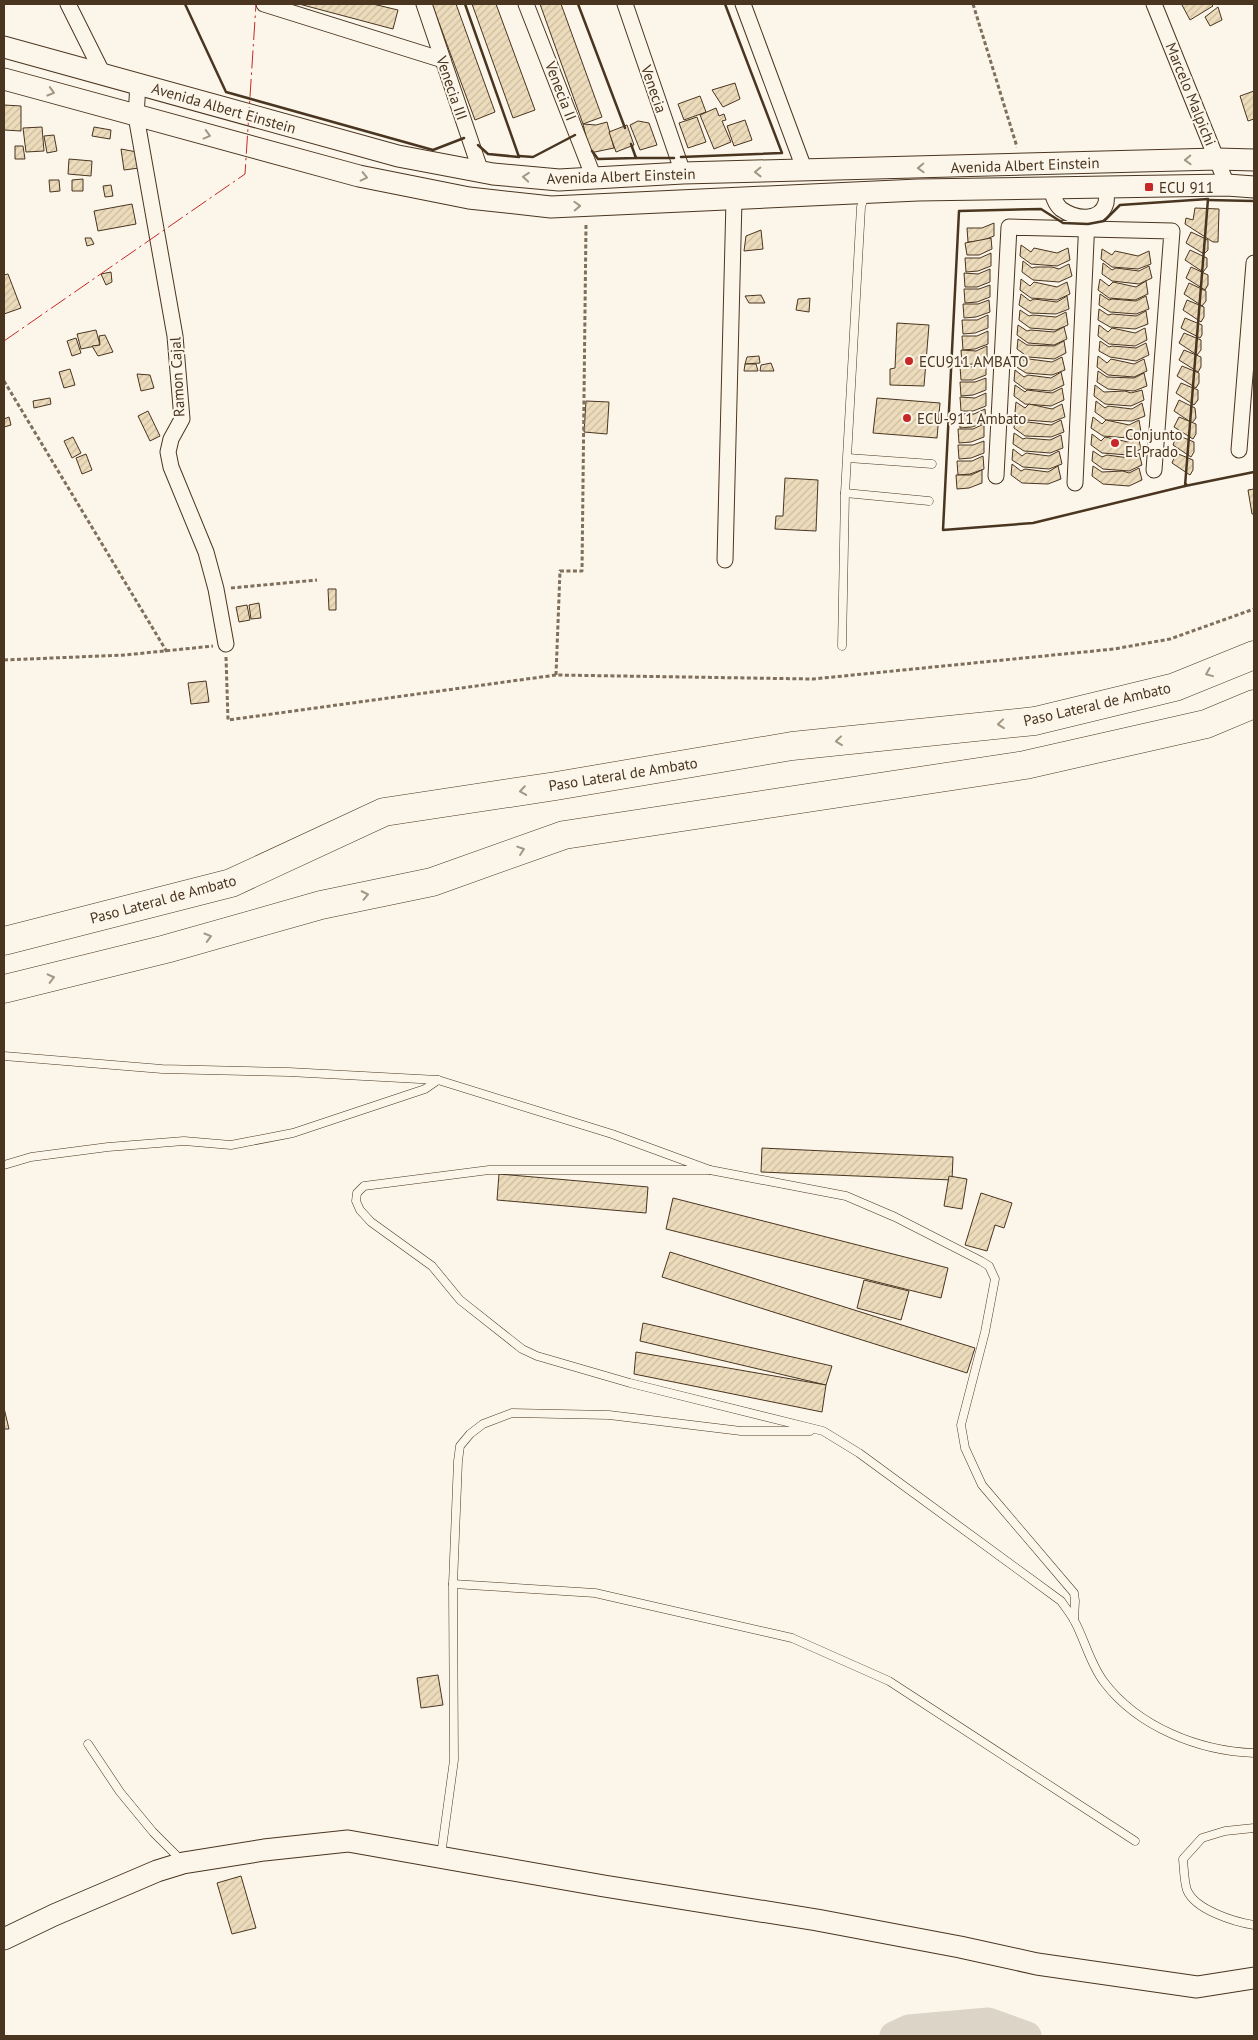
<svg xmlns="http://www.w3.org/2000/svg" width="1258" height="2040" font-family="'PT Sans',sans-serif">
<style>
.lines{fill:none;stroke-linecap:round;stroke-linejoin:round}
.river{stroke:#dcd4c6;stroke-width:29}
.building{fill:url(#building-hatch);stroke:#4a3520}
.lane-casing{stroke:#4a3520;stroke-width:9}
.street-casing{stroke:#4a3520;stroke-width:17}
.secondary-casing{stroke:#4a3520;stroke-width:23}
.highway-casing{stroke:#4a3520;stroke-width:29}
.path{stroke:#7f6f5c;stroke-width:3;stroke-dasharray:4 2.5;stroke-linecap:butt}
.lane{stroke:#fbf6e9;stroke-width:8}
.street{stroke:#fbf6e9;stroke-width:15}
.secondary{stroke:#fbf6e9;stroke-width:21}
.highway{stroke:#fbf6e9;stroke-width:28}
.wall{stroke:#4a3520;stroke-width:2.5}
.power{stroke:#c62828;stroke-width:1;stroke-dasharray:18 4 2.5 4;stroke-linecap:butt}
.oneway{stroke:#a29684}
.poi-dot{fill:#c62828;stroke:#fbf6e9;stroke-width:2}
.labels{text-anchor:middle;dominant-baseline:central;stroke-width:4;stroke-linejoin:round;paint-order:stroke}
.street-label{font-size:15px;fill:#4a3520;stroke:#fbf6e9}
.poi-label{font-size:15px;fill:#4a3520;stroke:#fbf6e9;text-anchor:start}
</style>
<defs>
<pattern id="building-hatch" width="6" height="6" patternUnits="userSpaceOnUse" patternTransform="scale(1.25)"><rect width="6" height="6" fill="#ecdcbc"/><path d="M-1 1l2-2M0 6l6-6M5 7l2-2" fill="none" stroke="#ccbda1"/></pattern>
</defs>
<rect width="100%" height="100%" fill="#fbf6e9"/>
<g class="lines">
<!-- river -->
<polyline class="river" points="894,2036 909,2029 988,2022 1027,2036"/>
</g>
<!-- building -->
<g class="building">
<polygon points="299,4 373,4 398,10 393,29"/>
<polygon points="432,4 456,4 495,112 475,120"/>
<polygon points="472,4 496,4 535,110 513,118"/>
<polygon points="540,4 561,4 602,117 583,124"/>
<polygon points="1184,4 1211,4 1213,6 1190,20 1182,5"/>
<polygon points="1218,7 1222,20 1210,26 1205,17"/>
<polygon points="735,83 740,99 723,107 712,90"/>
<polygon points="1254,91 1254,119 1248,121 1240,96"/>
<polygon points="700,96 706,112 684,120 678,104"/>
<polygon points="4,105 21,106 21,131 4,130"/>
<polygon points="716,108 719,116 724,114 726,120 722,121 731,142 714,149 700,115"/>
<polygon points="697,117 706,142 688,148 679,123"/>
<polygon points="745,120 752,140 734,146 727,126"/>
<polygon points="638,121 649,123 657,145 640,150 630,125"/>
<polygon points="607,122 614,148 590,153 583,124 596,125"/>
<polygon points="627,125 634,145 616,152 609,132"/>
<polygon points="42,127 44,151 26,152 23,128"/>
<polygon points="94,127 111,130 110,139 92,136"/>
<polygon points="54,135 57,151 47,153 44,136"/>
<polygon points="15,146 23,146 25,159 15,159"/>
<polygon points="121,149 137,152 139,168 124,170"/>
<polygon points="69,159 92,161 91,176 68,174"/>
<polygon points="83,179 83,191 72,191 72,180"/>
<polygon points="49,180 59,180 60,191 50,192"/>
<polygon points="111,185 113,196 105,197 103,186"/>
<polygon points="132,204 136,224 98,231 94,211"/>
<polygon points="1195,208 1219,209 1218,242 1213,242 1185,224 1186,218 1193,220"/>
<polygon points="994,223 994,236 981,241 968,242 967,228 982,228"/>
<polygon points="761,230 763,249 744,251 746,236"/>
<polygon points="1191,232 1208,240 1208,250 1204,254 1186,243"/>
<polygon points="85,238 91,238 94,244 87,246"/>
<polygon points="991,238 992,249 979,255 967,255 965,243"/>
<polygon points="1021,245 1031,252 1034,248 1057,253 1068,248 1070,260 1057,266 1031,264 1020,256"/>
<polygon points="1102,249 1112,255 1115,251 1138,256 1149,251 1151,264 1138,269 1112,267 1101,259"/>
<polygon points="1190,250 1207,258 1207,267 1203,272 1185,260"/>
<polygon points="991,253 991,266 978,271 966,272 965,258 980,258"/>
<polygon points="1023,261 1032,268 1036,267 1052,267 1059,269 1069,264 1072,276 1059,282 1033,280 1022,272"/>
<polygon points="1103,263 1112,270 1116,268 1139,271 1149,266 1152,278 1139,284 1112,281 1102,274"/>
<polygon points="1191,267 1208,275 1208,285 1205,290 1186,278"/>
<polygon points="990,269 990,282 977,287 965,287 964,273 978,274"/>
<polygon points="111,272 112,282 106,285 101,274"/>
<polygon points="8,274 21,308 4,314 4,275"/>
<polygon points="1021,279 1030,286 1034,282 1057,287 1067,282 1070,294 1057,300 1031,298 1020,290"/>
<polygon points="1100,279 1109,286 1113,282 1136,287 1146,281 1148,294 1135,300 1109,298 1098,290"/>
<polygon points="1189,283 1206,291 1206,301 1202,306 1184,294"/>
<polygon points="990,285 990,297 977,302 965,303 964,289 979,289"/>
<polygon points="1021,294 1030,301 1034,299 1057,302 1067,296 1069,309 1056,314 1031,313 1019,305"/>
<polygon points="1100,294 1109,300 1112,299 1136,301 1146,296 1149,309 1136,314 1110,312 1099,305"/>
<polygon points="761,295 765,303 749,303 745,296"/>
<polygon points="810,298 809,312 796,310 798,299"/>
<polygon points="989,300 990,312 976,317 964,318 963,304 978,304"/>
<polygon points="1187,300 1204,307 1204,317 1201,322 1183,310"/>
<polygon points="1099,309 1108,315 1112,314 1136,316 1146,311 1148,324 1135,329 1110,327 1098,320"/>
<polygon points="1020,310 1029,316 1033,315 1056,317 1066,312 1068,325 1056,330 1030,328 1019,320"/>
<polygon points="988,315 988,328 975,333 963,334 962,320 977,320"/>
<polygon points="1185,318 1202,325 1202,335 1200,338 1181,328"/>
<polygon points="897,323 929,325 924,386 890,385 890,369 895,368"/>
<polygon points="1018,325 1027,331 1031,330 1054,332 1064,327 1067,339 1054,345 1028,343 1017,335"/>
<polygon points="1099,325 1108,332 1112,328 1135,333 1145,328 1147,340 1135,346 1109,344 1098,336"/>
<polygon points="96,330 100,345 81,349 77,334"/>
<polygon points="988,331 988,344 975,349 963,350 962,336 977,336"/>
<polygon points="1184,333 1201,340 1201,350 1197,355 1179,343"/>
<polygon points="105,335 113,352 98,356 92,346 100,345 99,336"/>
<polygon points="76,338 81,353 72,356 67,341"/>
<polygon points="1018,339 1027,345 1054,346 1064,341 1066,353 1054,359 1028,357 1017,349"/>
<polygon points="1100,341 1109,347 1112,346 1136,348 1146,343 1149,355 1136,361 1110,357 1099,351"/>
<polygon points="987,346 987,359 974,364 962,365 961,350 976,351"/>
<polygon points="1184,350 1201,357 1201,367 1198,372 1179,360"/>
<polygon points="1016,355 1025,361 1029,359 1052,362 1062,357 1065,370 1052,375 1026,373 1015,366"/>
<polygon points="759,356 760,363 745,364 747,357"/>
<polygon points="1098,356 1107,363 1111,359 1134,364 1144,359 1147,371 1134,377 1108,375 1097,367"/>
<polygon points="986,362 986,375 973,380 961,380 960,366 974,367"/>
<polygon points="771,363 774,371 760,371 761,365"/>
<polygon points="745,364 756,364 758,371 744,371"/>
<polygon points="1182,366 1199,373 1199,383 1196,388 1177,376"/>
<polygon points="70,369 75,385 64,388 59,372"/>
<polygon points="1015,370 1024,377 1028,375 1051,378 1061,372 1064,385 1051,391 1025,389 1014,381"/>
<polygon points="1098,371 1107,377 1134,378 1144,373 1147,386 1134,391 1108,389 1097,382"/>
<polygon points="137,374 150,375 154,388 141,391"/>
<polygon points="986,378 986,390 973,395 961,396 960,382 975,382"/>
<polygon points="1181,383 1198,390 1198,400 1194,405 1176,393"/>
<polygon points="1015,385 1025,392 1027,390 1052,393 1062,388 1064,400 1051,406 1025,404 1014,396"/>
<polygon points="1095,385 1104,392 1125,391 1131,393 1142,390 1144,400 1131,406 1105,404 1094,396"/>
<polygon points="986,393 986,406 973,411 961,411 960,397 975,398"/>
<polygon points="50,398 51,404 34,408 33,401"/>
<polygon points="877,398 940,403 937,438 873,433"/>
<polygon points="1179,400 1195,408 1196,418 1192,423 1174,411"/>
<polygon points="586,401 609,402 607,434 584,432"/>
<polygon points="1096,401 1105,408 1108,406 1132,409 1142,403 1145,416 1132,421 1106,420 1095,412"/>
<polygon points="1016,402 1025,408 1029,404 1052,409 1062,404 1065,417 1052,422 1026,420 1015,412"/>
<polygon points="985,409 986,422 972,427 960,428 959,414 974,414"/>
<polygon points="148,411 160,436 150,441 138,416"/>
<polygon points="9,417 11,425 4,427 4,419"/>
<polygon points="1015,417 1024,424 1028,422 1051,425 1061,420 1064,432 1051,437 1025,436 1014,428"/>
<polygon points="1093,417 1102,424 1106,420 1129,425 1139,420 1141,432 1129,438 1103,436 1091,428"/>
<polygon points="1179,417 1196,424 1196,434 1193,439 1174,427"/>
<polygon points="984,424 984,437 971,442 959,443 958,429 973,429"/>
<polygon points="1014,433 1023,439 1026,438 1050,440 1061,435 1063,448 1050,453 1024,451 1013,444"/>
<polygon points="1092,434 1101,441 1105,437 1128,442 1138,436 1141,449 1128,455 1102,453 1091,445"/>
<polygon points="1177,435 1194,442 1194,452 1191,457 1173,445"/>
<polygon points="73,437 81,453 72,458 64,441"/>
<polygon points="984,441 984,453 971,458 959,459 958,445 973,445"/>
<polygon points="1013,449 1022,456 1026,453 1049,456 1059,451 1062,464 1049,469 1023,467 1012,460"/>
<polygon points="1093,451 1102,457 1107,455 1129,458 1139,453 1142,465 1129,471 1103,469 1092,461"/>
<polygon points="1176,453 1193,460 1193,470 1190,475 1172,463"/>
<polygon points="86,454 92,470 82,474 76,458"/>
<polygon points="983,456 984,469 970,474 958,475 957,461 972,461"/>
<polygon points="1012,464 1021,471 1025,469 1048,472 1058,466 1061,479 1048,484 1022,483 1011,475"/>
<polygon points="1093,466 1102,472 1123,471 1129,473 1139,468 1142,480 1129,486 1103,484 1092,476"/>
<polygon points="982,470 982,483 969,488 957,489 956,475 971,475"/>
<polygon points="785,478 818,480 816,531 775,529 776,516 783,516"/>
<polygon points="1254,489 1254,514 1252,514 1248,490"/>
<polygon points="328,589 336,589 336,610 329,610"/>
<polygon points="259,603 261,618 251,619 249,605"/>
<polygon points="247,605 250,620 239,622 236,607"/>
<polygon points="206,681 209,702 191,704 188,683"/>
<polygon points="762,1148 953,1157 952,1180 761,1172"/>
<polygon points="499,1174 648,1187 646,1213 497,1200"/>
<polygon points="949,1176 967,1179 962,1209 944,1206"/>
<polygon points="981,1193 1012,1203 1004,1228 995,1225 987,1251 965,1245"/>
<polygon points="673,1198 948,1268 941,1298 666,1229"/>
<polygon points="670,1252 975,1348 967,1373 662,1277"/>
<polygon points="864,1280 909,1291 901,1320 857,1308"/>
<polygon points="643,1323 832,1366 826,1385 640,1341"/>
<polygon points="636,1352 826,1385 822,1412 634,1374"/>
<polygon points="4,1408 9,1429 4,1429"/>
<polygon points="438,1675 443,1705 421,1708 417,1678"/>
<polygon points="241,1876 256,1928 232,1934 217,1883"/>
</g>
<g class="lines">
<!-- lane casing -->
<g class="lane-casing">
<g id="lane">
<polyline points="848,458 932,464"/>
<polyline points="845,493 929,501"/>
<polyline points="842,646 845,493 861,207 865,194"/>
<path d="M4 1056 162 1069 289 1072 438 1080 612 1134 710 1170H489L364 1186 357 1193 356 1201 360 1210 371 1222 432 1266 460 1300 522 1349 537 1356 630 1383 823 1431 859 1453 1061 1601C1065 1607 1070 1613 1074 1620 1085 1640 1090 1664 1104 1682 1138 1727 1199 1751 1254 1753"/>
<polyline points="4,1165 31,1157 108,1147 184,1141 231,1145 293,1133 425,1089 438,1080"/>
<polyline points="710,1170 846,1196 895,1217 981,1261 989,1266 995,1279 985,1332 961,1425 965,1448 982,1485 1074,1593 1075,1601 1074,1620"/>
<polyline points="453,1584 595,1593 792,1638 889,1681 1135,1841"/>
<polyline points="88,1744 120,1792 153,1832 182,1861"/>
<path d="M1254 1828 1225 1831 1202 1838 1183 1859C1184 1869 1184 1881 1187 1890 1195 1910 1235 1922 1254 1925"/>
<polyline points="441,1855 454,1760 453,1584 458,1461 460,1446 470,1434 483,1424 512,1413 609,1415 741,1431 810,1431"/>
</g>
</g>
<!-- street casing -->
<g class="street-casing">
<g id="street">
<polyline points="68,4 103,74"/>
<polyline points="264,4 443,60"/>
<polyline points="424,4 481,172"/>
<polyline points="526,4 594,178"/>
<polyline points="625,4 683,173"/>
<polyline points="743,4 805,171"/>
<polyline points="1154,4 1227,185"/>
<polyline points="138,84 136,116 175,336 182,419 171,439 168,452 171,467 206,552 216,589 226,644"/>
<path d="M1051 188C1053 196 1055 204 1061 209 1075 219 1100 223 1106 203 1107 198 1106 192 1106 187"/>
<polyline points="1239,450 1254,263"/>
<polyline points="996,476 1009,227 1172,231 1154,470"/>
<polyline points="1075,483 1087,219"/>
<polyline points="725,560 734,200"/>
</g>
</g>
<!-- secondary casing -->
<g class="secondary-casing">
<g id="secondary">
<polyline points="4,47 398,156 493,174 559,180 683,173 1217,159 1254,160"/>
<polyline points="4,79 359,176 469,198 551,207 918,190 1227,185 1254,187"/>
<polyline points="4,1939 54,1915 157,1871 183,1863 264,1850 348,1841 604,1886 817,1920 960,1947 1037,1964 1197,1987 1254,1978"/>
</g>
</g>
<!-- highway casing -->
<g class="highway-casing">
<g id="highway">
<polyline points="4,941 231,883 384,812 556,786 792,746 1035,721 1175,687 1254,655"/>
<polyline points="4,989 166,949 321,905 432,882 564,835 1025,765 1206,724 1254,704"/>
</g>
</g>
<!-- path -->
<g class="path">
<polyline points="973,4 1017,147"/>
<polyline points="4,381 167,652"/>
<polyline points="231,588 317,580"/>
<polyline points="226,657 228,720 556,675 813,679 1114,649 1170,639 1254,609"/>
<polyline points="4,660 125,655 213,646"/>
<polyline points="556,675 560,571 582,571 586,224"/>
</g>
<!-- lane -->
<use href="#lane" class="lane"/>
<!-- street -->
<use href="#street" class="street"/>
<!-- secondary -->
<use href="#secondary" class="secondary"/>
<!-- highway -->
<use href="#highway" class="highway"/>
<!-- wall -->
<g class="wall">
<polyline points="185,4 226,92 433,150 464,138"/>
<polyline points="465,4 519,157 488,154 478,145"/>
<polyline points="578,4 625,128"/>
<polyline points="631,144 636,158 674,158"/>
<polyline points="592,151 598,159 636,158 635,156"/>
<polyline points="519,156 533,157 575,135"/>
<polyline points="681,157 782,153 725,4"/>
<polygon points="1208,199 1185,486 1033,523 943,530 959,211 1041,209 1063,223 1088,224 1104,221 1120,205"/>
<polyline points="1208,200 1254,201"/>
<polyline points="1186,484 1185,486 1254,472"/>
</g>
<!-- power -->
<polyline class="power" points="4,341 245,174 256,4"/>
</g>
<!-- one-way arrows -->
<defs><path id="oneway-chevron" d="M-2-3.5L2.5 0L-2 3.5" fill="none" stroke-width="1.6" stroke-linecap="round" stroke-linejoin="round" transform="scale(1.25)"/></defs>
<g class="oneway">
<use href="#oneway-chevron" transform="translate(51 92) rotate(16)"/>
<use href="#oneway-chevron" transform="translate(207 135) rotate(15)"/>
<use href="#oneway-chevron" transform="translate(1188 160) rotate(178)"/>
<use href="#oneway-chevron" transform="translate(921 168) rotate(178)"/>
<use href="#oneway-chevron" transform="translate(758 172) rotate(179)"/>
<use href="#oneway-chevron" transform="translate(364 177) rotate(13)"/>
<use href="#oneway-chevron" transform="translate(526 177) rotate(-175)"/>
<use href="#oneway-chevron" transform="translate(577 206) rotate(-2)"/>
<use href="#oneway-chevron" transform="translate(1209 673) rotate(158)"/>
<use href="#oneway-chevron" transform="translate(1001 724) rotate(174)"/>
<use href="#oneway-chevron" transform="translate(839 741) rotate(174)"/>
<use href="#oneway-chevron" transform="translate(523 791) rotate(171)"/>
<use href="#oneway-chevron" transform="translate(521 850) rotate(-19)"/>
<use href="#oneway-chevron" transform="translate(365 895) rotate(-12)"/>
<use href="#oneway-chevron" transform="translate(208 937) rotate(-16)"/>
<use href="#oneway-chevron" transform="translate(51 978) rotate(-14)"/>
</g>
<!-- markers -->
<g class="poi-dot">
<rect x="1144" y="182" width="10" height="10" rx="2.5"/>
<circle cx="909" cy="361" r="5"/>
<circle cx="907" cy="418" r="5"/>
<circle cx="1115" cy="443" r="5"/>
</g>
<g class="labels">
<!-- street labels -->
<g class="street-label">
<text transform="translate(452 88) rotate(71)">Venecia III</text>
<text transform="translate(654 89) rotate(71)">Venecia</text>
<text transform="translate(561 91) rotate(69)">Venecia II</text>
<text transform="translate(1191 94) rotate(68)">Marcelo Malpichi</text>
<text transform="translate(224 108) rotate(16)">Avenida Albert Einstein</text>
<text transform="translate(1025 165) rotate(-2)">Avenida Albert Einstein</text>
<text transform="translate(621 176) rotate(-2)">Avenida Albert Einstein</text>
<text transform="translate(177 377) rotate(-93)">Ramon Cajal</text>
<text transform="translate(1097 704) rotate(-13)">Paso Lateral de Ambato</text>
<text transform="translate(623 774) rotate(-9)">Paso Lateral de Ambato</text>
<text transform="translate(163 899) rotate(-15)">Paso Lateral de Ambato</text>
</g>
<!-- poi labels -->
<g class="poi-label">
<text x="1159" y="187">ECU 911</text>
<text x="919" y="361">ECU911 AMBATO</text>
<text x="917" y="418">ECU-911 Ambato</text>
<text x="1125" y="434">Conjunto<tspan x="1125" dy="17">El Prado</tspan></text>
</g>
</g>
<!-- border -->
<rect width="1258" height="2040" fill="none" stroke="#4a3520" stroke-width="10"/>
</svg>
